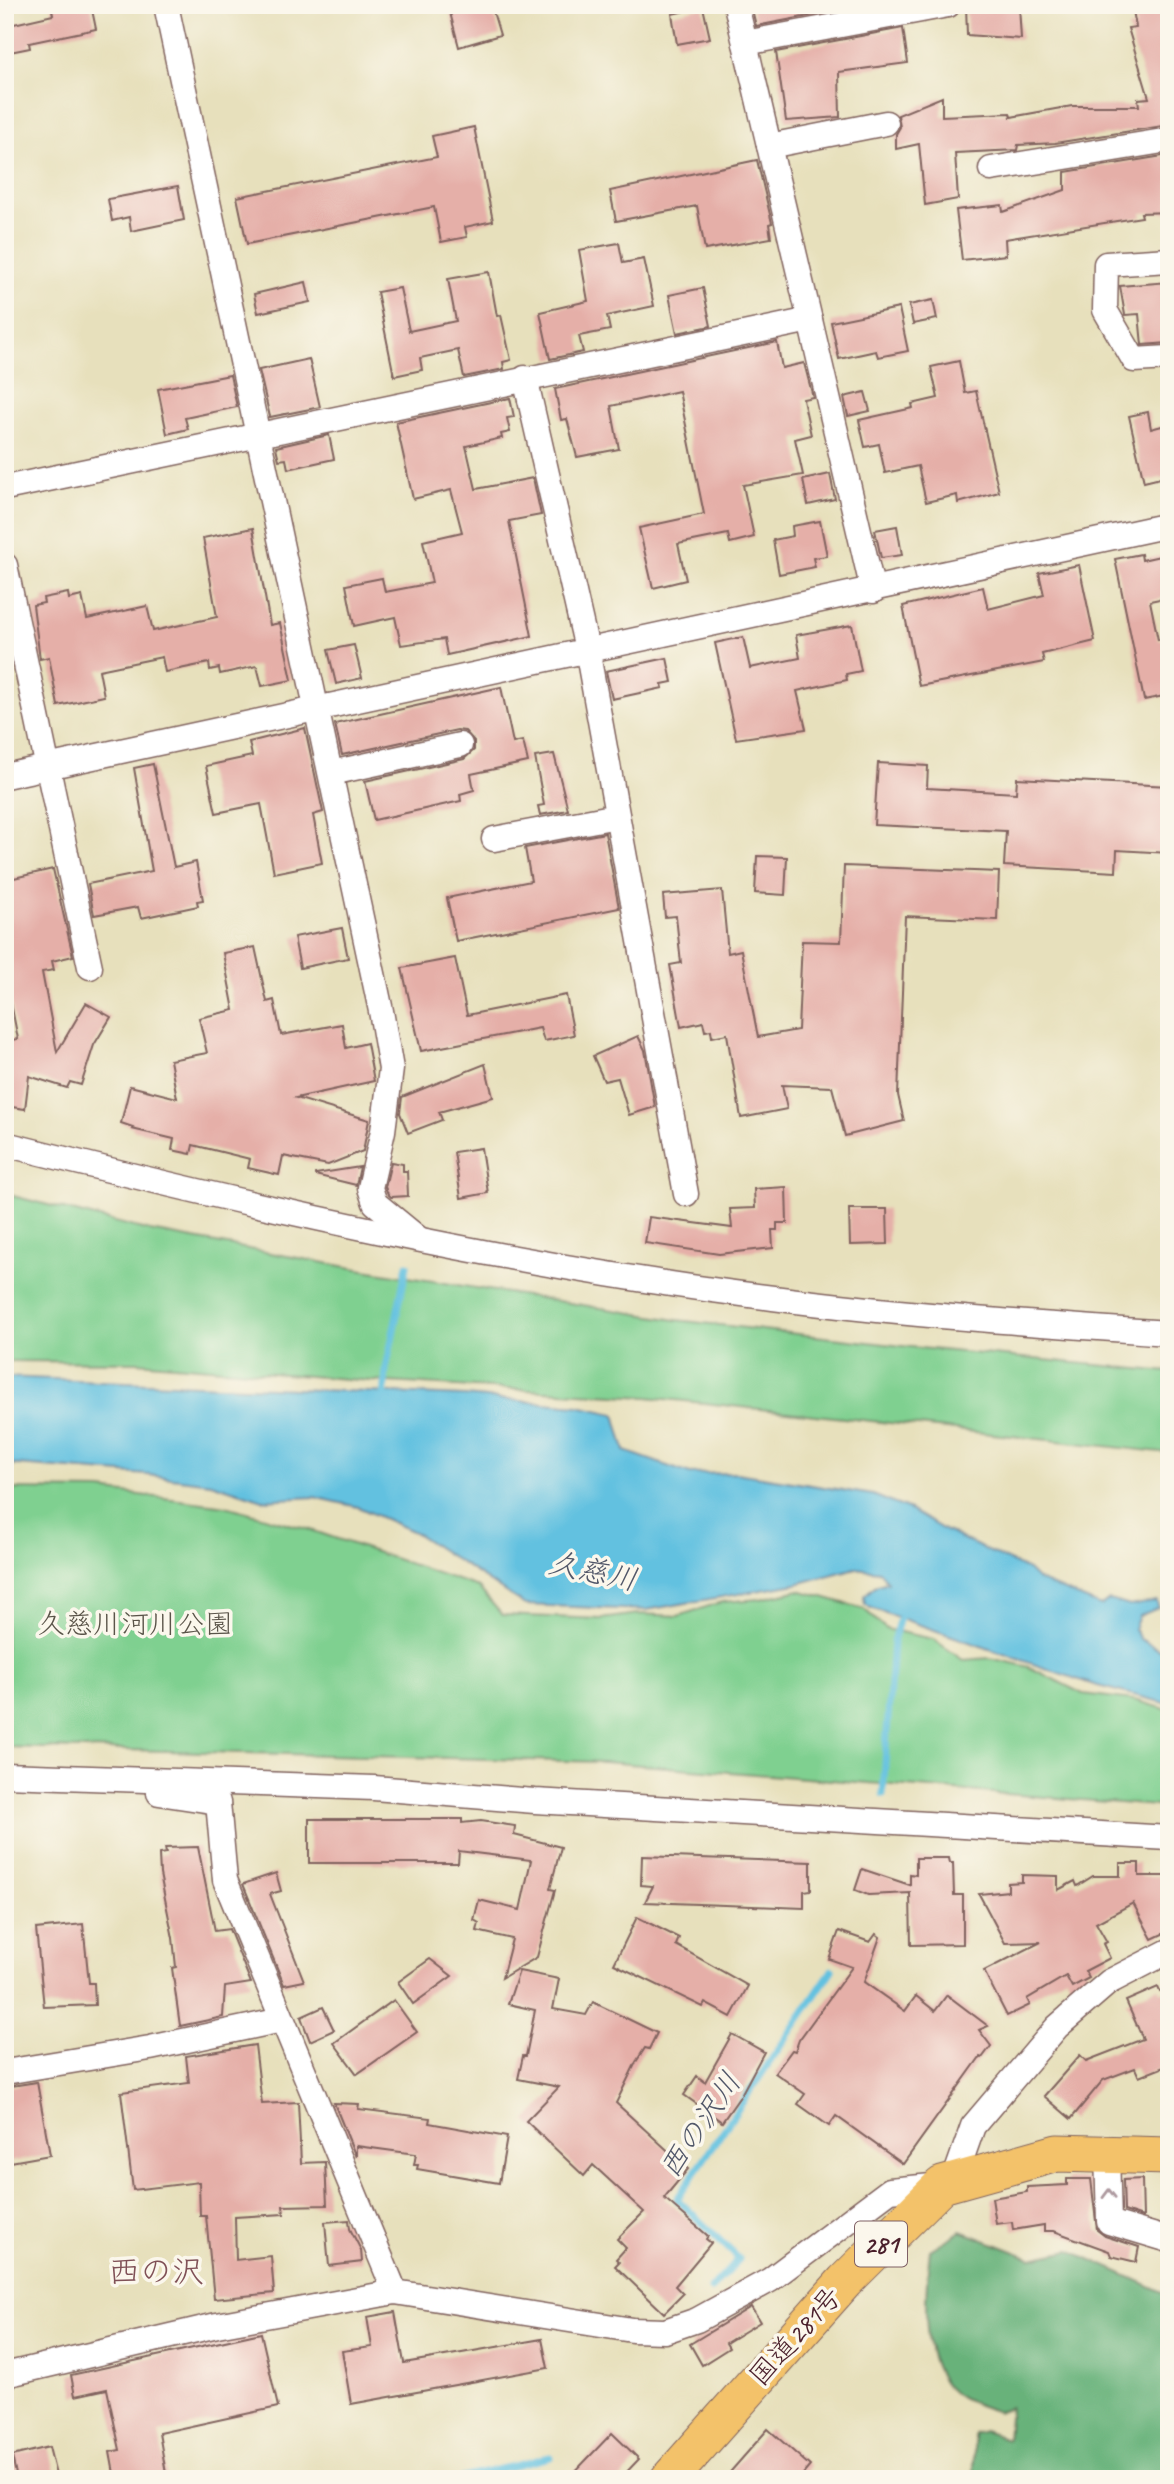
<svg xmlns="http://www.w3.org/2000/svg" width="1174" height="2484" font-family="Caveat,'Klee One',sans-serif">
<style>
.green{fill:#7fd090;stroke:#64785e;stroke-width:2}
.forest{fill:#67b27a;stroke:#586852;stroke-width:2}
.water{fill:#62c1e0;stroke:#567086;stroke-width:2}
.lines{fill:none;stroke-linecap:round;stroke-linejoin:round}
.stream{stroke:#62c1e0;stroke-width:7}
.building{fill:#e5afa8}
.minor-casing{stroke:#81635e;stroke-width:27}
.highway-casing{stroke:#81635e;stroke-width:39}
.minor{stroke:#fff;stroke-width:24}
.highway{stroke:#f3c26a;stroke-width:37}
.oneway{stroke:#ae9aa0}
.labels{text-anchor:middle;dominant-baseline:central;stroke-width:7;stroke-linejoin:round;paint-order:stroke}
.shield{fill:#fbf7ec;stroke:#7f6065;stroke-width:2}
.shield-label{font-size:26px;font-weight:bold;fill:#4a1f2b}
.park-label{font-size:28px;fill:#5a5449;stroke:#fbf7ec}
.street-label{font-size:28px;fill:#4a1f2b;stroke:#fbf7ec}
.water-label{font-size:30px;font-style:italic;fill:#52586a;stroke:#fbf7ec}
.quarter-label{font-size:32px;fill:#805157;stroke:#fbf7ec}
</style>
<rect width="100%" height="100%" fill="#fbf7ec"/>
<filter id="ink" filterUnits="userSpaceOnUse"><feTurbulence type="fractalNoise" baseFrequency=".0143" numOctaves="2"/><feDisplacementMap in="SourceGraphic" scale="14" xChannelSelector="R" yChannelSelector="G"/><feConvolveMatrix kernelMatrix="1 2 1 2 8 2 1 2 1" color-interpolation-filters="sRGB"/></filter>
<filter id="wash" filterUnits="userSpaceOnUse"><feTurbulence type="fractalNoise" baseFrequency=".00686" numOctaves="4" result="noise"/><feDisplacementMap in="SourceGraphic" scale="28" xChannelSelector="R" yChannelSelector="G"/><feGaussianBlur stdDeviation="1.57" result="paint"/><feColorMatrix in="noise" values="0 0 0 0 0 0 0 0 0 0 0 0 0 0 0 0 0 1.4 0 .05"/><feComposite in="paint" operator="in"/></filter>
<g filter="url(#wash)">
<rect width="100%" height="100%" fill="#e7e0bc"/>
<!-- green -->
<g class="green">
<polygon points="5,1194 150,1231 364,1270 676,1320 920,1348 1169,1372 1169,1453 647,1397 371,1381 137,1362 5,1361"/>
<polygon points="5,1489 101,1490 226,1506 314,1531 478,1587 502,1615 601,1619 638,1614 678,1616 722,1602 760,1599 799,1590 864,1609 886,1629 933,1639 963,1660 990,1658 1029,1667 1083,1694 1134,1700 1169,1710 1169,1807 604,1762 5,1747"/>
</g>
<!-- forest -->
<path class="forest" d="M961 2231 1031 2258 1070 2250 1167 2294 1169 2291V2479H974V2434L984 2431 1007 2439 1010 2407 997 2412C986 2407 972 2404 961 2398 917 2374 925 2292 930 2250Z"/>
<!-- water -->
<polygon class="water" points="5,1377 464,1396 578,1406 615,1414 625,1451 690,1474 736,1473 873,1495 910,1510 946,1531 1028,1570 1038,1580 1101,1606 1109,1600 1130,1606 1157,1601 1158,1608 1139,1616 1134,1629 1140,1639 1169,1655 1169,1704 1094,1685 871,1608 865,1604 864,1596 875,1586 888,1582 879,1571 856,1568 796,1584 646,1610 525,1605 414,1532 358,1507 314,1497 263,1500 211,1483 148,1475 5,1464"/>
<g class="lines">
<!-- stream -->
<g class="stream">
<polyline points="384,1402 386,1369 407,1265"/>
<polyline points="883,1794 893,1641 902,1611"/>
<polyline points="711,2289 739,2259 677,2199 832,1970"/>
<polyline points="459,2479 550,2457"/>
</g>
</g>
<g id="blocks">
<!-- building -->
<g class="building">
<polygon points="51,5 91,5 96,29 29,43 30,48 5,53 5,26 53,15"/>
<polygon points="448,5 491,5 500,35 459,47"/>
<polygon points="751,5 866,5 756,26"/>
<polygon points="966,5 1019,5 1021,39 967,35"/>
<polygon points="1132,5 1161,5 1165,22 1169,22 1169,125 1055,143 1018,145 1017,150 955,153 958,199 925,205 919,144 896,149 896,134 900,127 898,115 942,97 942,116 1010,113 1011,117 1072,106 1139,106 1138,99 1149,98 1128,28 1136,27"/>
<polygon points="703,7 710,38 677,44 672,14"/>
<polygon points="903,28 908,63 839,72 840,117 786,121 776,52"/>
<polygon points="474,127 493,221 465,227 467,237 441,242 434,207 247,244 237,197 437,157 432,136"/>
<polygon points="1169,155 1169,212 1141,213 1142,217 1005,239 1006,255 962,260 956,210 1002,205 1003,212 1065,190 1065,172"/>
<polygon points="757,160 772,223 769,224 771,238 705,250 697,206 616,221 610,191"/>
<polygon points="178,186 184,220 131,231 129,217 112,221 108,199"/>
<polygon points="619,243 623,263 644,259 654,306 607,316 610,330 579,336 583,352 550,359 540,312 588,301 579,250"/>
<polygon points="489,272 497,316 501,315 511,360 503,362 504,369 464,377 458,350 420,358 422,370 394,376 377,292 400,288 409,331 456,321 448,279"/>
<polygon points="306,282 310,302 258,313 254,294"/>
<polygon points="1169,282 1169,343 1142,345 1139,314 1125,315 1120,286"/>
<polygon points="703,288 711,326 677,333 669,295"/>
<polygon points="933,300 937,319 913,324 909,305"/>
<polygon points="899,308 908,351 878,357 876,351 839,359 831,322"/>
<polygon points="777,342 782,368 804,363 813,397 803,399 811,435 795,439 803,475 743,485 754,537 730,543 728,534 678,544 686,580 653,588 639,528 704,514 679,391 611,406 619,449 577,457 567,419 561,420 555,389"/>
<polygon points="309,359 320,407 270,417 259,370"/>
<polygon points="959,361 965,393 976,391 999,492 958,503 957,495 926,502 918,466 885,473 879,444 865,447 859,420 913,408 912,404 938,398 931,367"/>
<polygon points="230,375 237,407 185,418 188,429 167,434 158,389"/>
<polygon points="865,392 870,411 848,416 844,397"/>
<polygon points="510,398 514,417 507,418 510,432 501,434 502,438 466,446 476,489 533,478 541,515 509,521 532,636 447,655 444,639 401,645 395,617 354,626 346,585 382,578 385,592 432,583 423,541 462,532 451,490 413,499 396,422"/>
<polygon points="1148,412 1151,429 1169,424 1169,476 1144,482 1129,416"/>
<polygon points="329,435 334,459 288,469 286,459 279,460 276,447"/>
<polygon points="830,474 835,499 808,505 803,480"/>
<polygon points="820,521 827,556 813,558 815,567 779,574 773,540 793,536 792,526"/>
<polygon points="897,526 902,555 881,558 875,530"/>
<polygon points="253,528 270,625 280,623 292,680 262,686 257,666 220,674 219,668 210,670 209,663 165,672 162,657 99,670 104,696 58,706 49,657 40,659 33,605 44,603 43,598 68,593 69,599 82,596 87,619 147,606 153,631 217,617 203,538"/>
<polygon points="1141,554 1142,560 1169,554 1169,597 1150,601 1158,640 1169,638 1169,695 1144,700 1115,559"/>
<polygon points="1079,565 1095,641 1042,654 1044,662 919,686 903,606 983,587 988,609 1044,595 1039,573"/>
<polygon points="852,625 861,671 846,674 847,680 797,691 806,729 736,739 715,643 743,637 750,668 800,658 796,635"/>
<polygon points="354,645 362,678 336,684 328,650"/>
<polygon points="667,658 672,682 662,684 663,688 612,699 606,671"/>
<polygon points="501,687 513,743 523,741 528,762 471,774 474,790 460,794 461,801 374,820 365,781 464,759 474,750 474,741 465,731 457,730 342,755 335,724"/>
<polygon points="305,728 323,812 313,815 322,863 274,873 261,804 216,813 206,766 252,756 249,742"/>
<polygon points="554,754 568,810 540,815 538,806 544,805 535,757"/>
<polygon points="878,763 928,766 927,788 1016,793 1017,778 1169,786 1169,853 1117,850 1116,872 1004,866 1006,831 874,825"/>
<polygon points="153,764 174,867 196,862 203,900 197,901 198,906 141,918 138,907 94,915 88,884 152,871 134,768"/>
<polygon points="605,833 619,908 456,941 447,898 531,881 525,848"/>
<polygon points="757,856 787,857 785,895 755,893"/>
<polygon points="844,866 999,872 997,920 905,916 898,1095 904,1121 845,1136 832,1087 782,1085 787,1109 741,1118 727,1034 712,1037 711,1030 705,1031 703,1022 681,1027 670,965 681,963 676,916 665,917 663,895 722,890 728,953 741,950 758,1037 798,1030 802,941 841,942"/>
<polygon points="53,869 73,956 52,961 54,970 42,972 57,1052 86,1003 111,1017 94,1045 81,1085 70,1082 67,1088 29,1076 25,1109 5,1106 5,1041 18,1039 5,972 5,880"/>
<polygon points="342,928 348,958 300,968 294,937"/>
<polygon points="255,947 267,1002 274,1000 281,1035 342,1024 346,1048 367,1043 374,1081 296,1098 369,1120 363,1151 328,1165 283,1156 279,1175 248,1168 250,1159 193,1145 191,1154 172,1150 174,1139 132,1129 133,1127 121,1123 130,1086 177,1098 170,1060 207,1053 199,1018 234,1010 223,953"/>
<polygon points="455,958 467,1015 566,995 574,1035 544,1041 540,1028 421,1051 402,968"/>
<polygon points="638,1036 645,1050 655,1107 629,1115 618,1078 604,1081 593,1056"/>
<polygon points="485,1064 493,1097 439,1112 442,1120 408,1133 400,1113 402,1097"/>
<polygon points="481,1148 488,1193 461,1198 454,1152"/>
<polygon points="391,1162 403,1164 403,1171 407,1171 408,1196 391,1197 388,1194 385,1187"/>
<polygon points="360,1167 356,1185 315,1175 315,1174"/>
<polygon points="786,1187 787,1223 777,1223 777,1230 772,1230 773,1248 719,1254 645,1243 649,1217 732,1228 730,1209 755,1208 754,1189"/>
<polygon points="849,1209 887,1209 888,1244 850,1245"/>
<polygon points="309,1819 462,1819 462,1823 481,1821 515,1826 514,1835 561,1847 550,1889 555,1890 537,1957 502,1978 512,1939 477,1931 479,1923 474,1920 479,1900 520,1910 531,1860 459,1851 458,1863 309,1863"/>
<polygon points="198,1847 215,1931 229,1929 251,1983 225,1987 223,2017 180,2026 172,1968 176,1967 173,1938 160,1874 159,1854 166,1853 165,1848"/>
<polygon points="642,1856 811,1862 811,1890 804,1891 804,1908 645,1902 653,1886 641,1885"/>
<polygon points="916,1858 949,1858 950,1863 953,1863 954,1895 963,1895 963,1944 911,1945 910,1893 868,1895 855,1890 862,1869 910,1885 910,1874 916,1875"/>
<polygon points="1120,1863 1139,1863 1139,1876 1169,1876 1169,1931 1152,1939 1133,1903 1096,1923 1107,1942 1103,1944 1110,1958 1085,1971 1089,1978 1072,1987 1066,1976 1027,1999 1030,2005 1007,2016 984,1971 1041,1942 1005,1943 979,1894 1008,1891 1008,1883 1022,1882 1022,1875 1058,1876 1058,1890 1075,1881 1077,1886 1093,1876 1120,1876"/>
<polygon points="276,1873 281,1891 270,1894 304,1981 284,1985 243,1884"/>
<polygon points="637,1917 679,1938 676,1945 748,1986 731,2017 705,2003 703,2007 614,1964"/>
<polygon points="83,1924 89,1983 94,1983 95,2005 44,2007 36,1929"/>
<polygon points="839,1931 870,1942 876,1934 880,1937 864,1982 905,2011 916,1996 935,2011 947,1995 988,2026 979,2030 991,2046 982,2058 980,2057 903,2164 836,2116 829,2126 798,2104 805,2094 775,2073 792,2050 795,2051 799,2040 852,1967 829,1959"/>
<polygon points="430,1959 452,1976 413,2004 398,1982"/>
<polygon points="519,1971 559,1979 553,2009 586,2015 593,2002 657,2033 649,2049 645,2048 636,2062 616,2103 688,2169 664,2198 708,2236 706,2239 711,2243 675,2286 683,2294 664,2313 615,2266 619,2262 616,2259 626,2248 617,2239 644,2212 593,2165 584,2176 526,2121 559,2087 518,2079 523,2056 526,2056 535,2010 508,2004"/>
<polygon points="1158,1987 1160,1992 1169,1989 1169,2065 1139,2077 1135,2068 1103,2080 1071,2119 1044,2096 1080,2055 1086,2061 1143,2039 1126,2001"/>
<polygon points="394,2000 417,2032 357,2074 334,2043"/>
<polygon points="323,2007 334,2030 310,2041 301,2017"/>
<polygon points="732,2034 764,2052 741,2095 722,2122 684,2095 697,2076 705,2082"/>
<polygon points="255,2045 262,2104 298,2102 301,2163 325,2162 327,2205 283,2206 284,2214 235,2217 236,2260 271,2256 274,2293 214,2299 206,2216 200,2216 199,2182 133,2190 121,2092 189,2083 186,2056"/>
<polygon points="37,2082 50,2155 5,2163 5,2087"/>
<polygon points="334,2103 359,2104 358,2109 430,2118 429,2123 507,2137 499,2183 417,2169 418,2165 414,2165 416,2154 356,2146 356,2157"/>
<polygon points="1067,2179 1091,2179 1097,2230 1105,2236 1139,2247 1136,2262 1111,2256 1109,2251 1054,2231 1044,2231 1044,2225 1013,2230 1012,2222 996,2224 992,2198 1027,2192 1027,2187 1067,2185"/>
<polygon points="1142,2179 1143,2217 1124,2211 1123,2180"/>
<polygon points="349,2220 350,2229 361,2250 362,2262 329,2266 325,2222"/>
<polygon points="751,2307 760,2322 726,2343 729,2348 702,2365 690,2344"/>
<polygon points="395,2312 404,2363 542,2339 548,2368 351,2404 342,2351 372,2347 367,2317"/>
<polygon points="261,2333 278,2407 159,2433 167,2479 115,2479 110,2452 120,2450 107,2389 75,2396 71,2375"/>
<polygon points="768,2429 810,2466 799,2479 724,2479"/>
<polygon points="612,2433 639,2459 620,2479 568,2479"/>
<polygon points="49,2447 57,2479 17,2479 12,2456"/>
</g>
</g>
</g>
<g filter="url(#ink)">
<use href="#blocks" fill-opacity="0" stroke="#81635e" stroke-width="2"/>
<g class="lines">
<!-- minor casing -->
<g class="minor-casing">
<g id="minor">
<polyline points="166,5 381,1011 391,1069 383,1131 370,1188 375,1203 419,1239"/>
<polyline points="736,5 810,320"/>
<polyline points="745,43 948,5"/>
<polyline points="769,146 886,123"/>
<polyline points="991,169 1169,140"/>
<polyline points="1169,260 1106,264 1105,310 1134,360 1169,358"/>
<polyline points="525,378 587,649 686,1194"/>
<polyline points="5,488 810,320 873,591"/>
<polyline points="5,565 90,967"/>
<polyline points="331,773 460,745"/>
<polyline points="5,776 1169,525"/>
<polyline points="494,839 617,816"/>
<path d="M5 1144C258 1208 514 1266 773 1298 904 1315 1037 1324 1169 1333"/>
<polyline points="5,1775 374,1788 535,1801 1169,1838"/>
<polyline points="159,1793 218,1802 225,1880 395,2292"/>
<polyline points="5,2072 150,2048 282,2020"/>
<polyline points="1107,2153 1109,2222 1169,2240"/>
<polyline points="954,2180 973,2126 1057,2027 1109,1982 1169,1951"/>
<polyline points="5,2375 217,2325 395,2292 632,2330 665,2331 697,2320 770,2280 890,2190 942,2185"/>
</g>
</g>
<!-- highway casing -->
<g class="highway-casing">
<polyline id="highway" points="669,2479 845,2281 942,2185 1057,2153 1169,2156"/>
</g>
<!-- minor -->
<use href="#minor" class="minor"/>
<!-- highway -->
<use href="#highway" class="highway"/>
</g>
<!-- one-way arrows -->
<defs><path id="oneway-chevron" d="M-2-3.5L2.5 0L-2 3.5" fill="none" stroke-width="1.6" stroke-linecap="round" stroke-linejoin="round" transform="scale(1.75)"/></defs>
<use class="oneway" href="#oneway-chevron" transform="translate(1109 2194) rotate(-91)"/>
</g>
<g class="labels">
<!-- shield labels -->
<rect class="shield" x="855" y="2221.5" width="52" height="45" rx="5"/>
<g class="shield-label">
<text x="881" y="2244">281</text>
</g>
<!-- park labels -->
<g class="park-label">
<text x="135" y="1623">久慈川河川公園</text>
</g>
<!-- street labels -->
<g class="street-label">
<text transform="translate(795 2336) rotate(-48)">国道281号</text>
</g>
<!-- water labels -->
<g class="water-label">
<text transform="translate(593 1571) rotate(12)">久慈川</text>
<text transform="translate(700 2125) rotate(-56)">西の沢川</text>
</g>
<!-- quarter labels -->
<g class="quarter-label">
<text x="156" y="2271">西の沢</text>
</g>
</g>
<!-- margin -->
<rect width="1174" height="2484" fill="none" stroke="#fbf7ec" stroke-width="28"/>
</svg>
